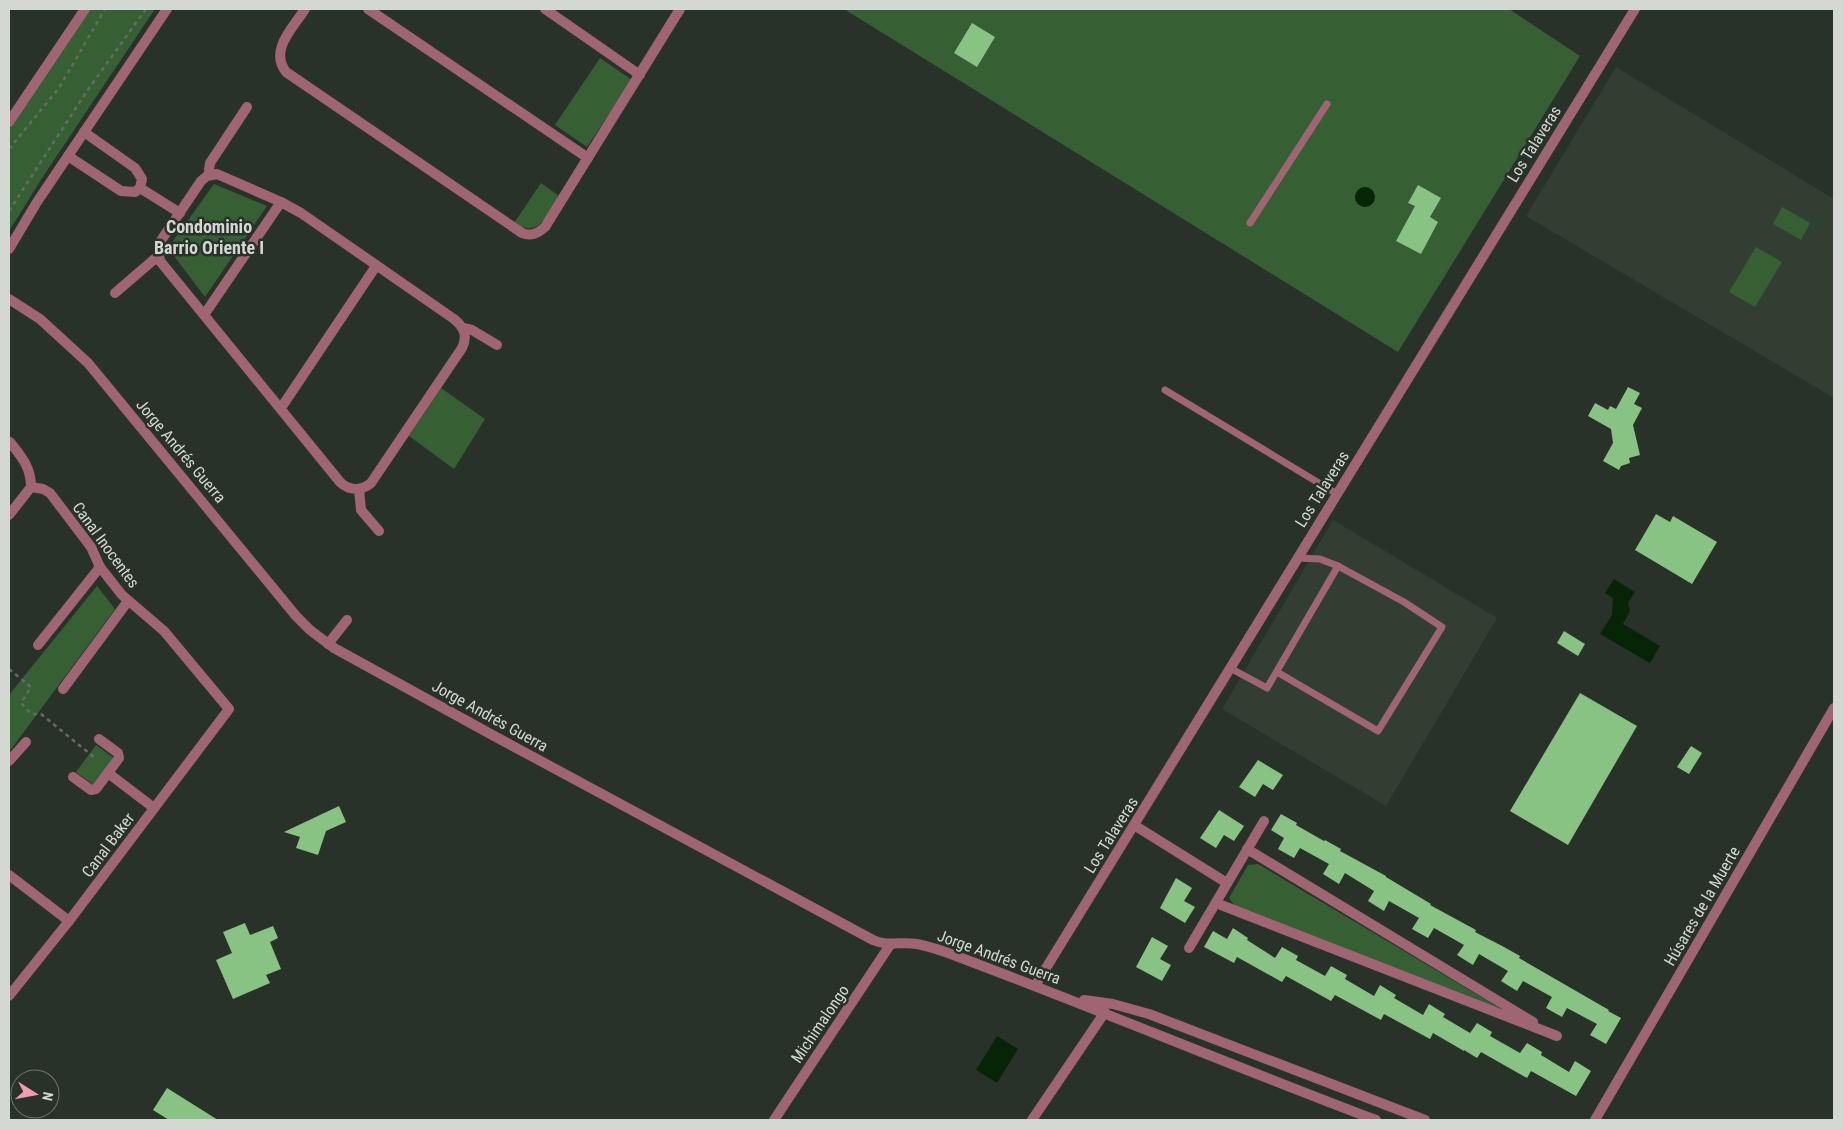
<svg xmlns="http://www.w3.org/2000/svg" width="1843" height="1129" font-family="'Roboto Condensed',sans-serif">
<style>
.built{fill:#323e31}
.green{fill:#366033}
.water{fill:#062406}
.building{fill:#88c383}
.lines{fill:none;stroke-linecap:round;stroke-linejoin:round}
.path{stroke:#646c63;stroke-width:2.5;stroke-dasharray:4 4;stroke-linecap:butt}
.service{stroke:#9f6572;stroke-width:7}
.minor{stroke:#9f6572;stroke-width:10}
.tertiary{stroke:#9f6572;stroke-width:10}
.labels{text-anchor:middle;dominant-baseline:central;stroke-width:5;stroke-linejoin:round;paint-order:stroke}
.street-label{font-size:16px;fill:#d3d8d2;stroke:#293228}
.neighbourhood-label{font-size:18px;font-weight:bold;fill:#d3d8d2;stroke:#293228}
</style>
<rect width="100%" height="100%" fill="#293228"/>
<!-- built -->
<g class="built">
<polygon points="1616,67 1834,199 1834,398 1526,216"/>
<polygon points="1333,520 1497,618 1386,806 1222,709"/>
</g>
<!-- green -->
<g class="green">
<polygon points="90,9 155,9 44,175 9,231 9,129"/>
<polygon points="844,9 1509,9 1580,56 1398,352"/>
<polygon points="600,58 632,80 587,147 555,125"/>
<path d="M541 183 559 196C547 215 539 239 514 223Z"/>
<polygon points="214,184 267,206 205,297 168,248"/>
<polygon points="1782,207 1810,223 1801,240 1773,224"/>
<polygon points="1756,247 1782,262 1755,307 1729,292"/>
<polygon points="441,388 485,419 454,469 409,436"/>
<polygon points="97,586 115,609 9,752 9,695"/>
<polygon points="96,745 115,759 95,786 76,772"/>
<polygon points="1258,864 1498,1007 1497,1009 1235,906 1229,898 1248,865"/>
</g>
<!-- water -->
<g class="water">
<circle cx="1365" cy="197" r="10"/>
<polygon points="1614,579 1635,592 1628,603 1630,611 1623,624 1660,646 1650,663 1600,634 1612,615 1613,598 1605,593"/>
<polygon points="997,1036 1018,1049 997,1083 976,1070"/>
</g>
<!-- building -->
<g class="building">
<polygon points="972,23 995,37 977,67 954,53"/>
<polygon points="1418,185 1441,198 1430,217 1438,222 1421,254 1396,241 1415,206 1408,203"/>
<polygon points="1628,387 1640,393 1634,404 1642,408 1633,425 1640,455 1629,458 1630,463 1621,466 1619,470 1603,461 1613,443 1611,429 1588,416 1595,403 1608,410 1610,406 1616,409"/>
<polygon points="1656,514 1670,522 1673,516 1717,542 1692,584 1635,550"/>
<polygon points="1564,631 1585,644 1578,656 1557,643"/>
<polygon points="1580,693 1637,726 1568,845 1510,811"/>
<polygon points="1691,746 1702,753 1689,774 1677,767"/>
<polygon points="1258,760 1283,775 1273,790 1263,784 1255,797 1239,787"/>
<polygon points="339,806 346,822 326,831 318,855 296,848 300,837 284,832"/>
<polygon points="1219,810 1244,826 1234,841 1224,835 1216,848 1200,838"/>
<polygon points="1281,814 1297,823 1296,825 1324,841 1325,840 1341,849 1340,851 1386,876 1386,877 1431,904 1430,905 1476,930 1475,932 1504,947 1520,956 1519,958 1609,1010 1608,1011 1621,1018 1606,1044 1590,1035 1597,1024 1567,1008 1562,1017 1546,1008 1552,997 1523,981 1517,991 1501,981 1508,971 1479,954 1473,965 1457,955 1464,945 1434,928 1428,938 1412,929 1419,918 1389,901 1384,911 1368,901 1374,891 1345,873 1339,884 1323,874 1329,864 1300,848 1294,858 1278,849 1284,838 1271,830"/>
<polygon points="1176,878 1192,888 1184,901 1195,907 1185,923 1160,908"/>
<polygon points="245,923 250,935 273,926 278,938 270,942 281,969 266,975 270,983 233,999 216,960 232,953 223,932"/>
<polygon points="1233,928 1248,938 1247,940 1275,958 1282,947 1298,956 1296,960 1325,976 1331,966 1347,975 1345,979 1374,996 1380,985 1396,995 1394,998 1423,1015 1429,1004 1445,1014 1443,1017 1470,1033 1477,1023 1492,1032 1490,1036 1520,1053 1527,1043 1542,1052 1541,1055 1569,1072 1575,1061 1591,1071 1576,1096 1531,1071 1527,1078 1481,1052 1477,1058 1464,1050 1464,1051 1433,1033 1430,1039 1384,1014 1381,1020 1335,995 1331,1001 1286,976 1282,982 1237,957 1234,963 1204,947 1213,931 1227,939"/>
<polygon points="1152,937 1168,946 1160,959 1171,965 1162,981 1136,967"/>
<polygon points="167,1088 218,1120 169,1120 153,1110"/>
</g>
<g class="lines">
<!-- path -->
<g class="path">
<polyline points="9,149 59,88 105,9"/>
<polyline points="9,211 87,91 146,9"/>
<polyline points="9,669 31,687 21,703 31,714 41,714 95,758"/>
</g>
<!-- service -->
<g class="service">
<polyline points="1250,223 1327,104"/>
<polyline points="1165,390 1337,494"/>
<polyline points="1230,668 1267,688 1338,566"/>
<polyline points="1277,672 1378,731 1442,627 1404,602 1338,566 1320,559 1298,558"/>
</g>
<!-- minor -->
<g class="minor">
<path d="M305 9C293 28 269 50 286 72L522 233C531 237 538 233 545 227L680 9"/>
<polyline points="368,9 588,158"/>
<polyline points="545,9 640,75"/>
<polyline points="68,156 121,191 135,192 140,188 142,179 135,168 84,132"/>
<path d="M217 174 281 202 301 213 454 319C464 327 468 336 462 348L371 483C362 491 349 491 340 482L160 261 158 250 160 242 201 181 207 176Z"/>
<polyline points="210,175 209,170 210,163 247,107"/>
<polyline points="140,188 180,213"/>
<polyline points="115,293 158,256"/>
<path d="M9 299 40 319 88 363 296 616 310 630 334 648 496 737 873 940C889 947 900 941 917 944 933 947 949 953 964 959 1102 1011 1238 1068 1376 1120"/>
<polyline points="204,315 281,202"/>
<polyline points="463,328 472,330 497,345"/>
<polyline points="281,408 376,266"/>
<path d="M10 442C21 456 31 467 31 487"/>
<polyline points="359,489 361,510 379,531"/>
<polyline points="9,515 31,487"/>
<polyline points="328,644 347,620"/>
<polyline points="38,645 100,567"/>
<polyline points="63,689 128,601"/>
<polyline points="9,761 26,742"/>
<polyline points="108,773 154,808"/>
<polyline points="73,777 91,790 96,789 119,758 118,753 99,739"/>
<polyline points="1134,825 1227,883"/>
<polyline points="1247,849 1533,1022"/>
<polyline points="9,875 69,921"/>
<polyline points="1216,903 1557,1036"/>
<polyline points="1189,948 1264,821"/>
<polyline points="1035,986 1635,9"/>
<polyline points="9,996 69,921 229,709 164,631 122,595 100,567 91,547 50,493 43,489 31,487"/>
<polyline points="1084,1000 1113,1004 1149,1014 1425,1120"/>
<polyline points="774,1120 890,945"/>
<polyline points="1032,1120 1105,1012"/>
<polyline points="1595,1120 1834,708"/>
</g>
<!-- tertiary -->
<g class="tertiary">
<polyline points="9,122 85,9"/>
<polyline points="9,249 37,202 167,9"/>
</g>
</g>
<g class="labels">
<!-- street labels -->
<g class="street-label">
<text transform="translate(1534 144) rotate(-58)">Los Talaveras</text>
<text transform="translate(181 451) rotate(50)">Jorge Andrés Guerra</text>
<text transform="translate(1322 489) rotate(-58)">Los Talaveras</text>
<text transform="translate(106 545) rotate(54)">Canal Inocentes</text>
<text transform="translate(490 716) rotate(29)">Jorge Andrés Guerra</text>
<text transform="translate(1111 835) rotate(-58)">Los Talaveras</text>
<text transform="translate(108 845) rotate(-53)">Canal Baker</text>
<text transform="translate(1702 906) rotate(-60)">Húsares de la Muerte</text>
<text transform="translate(999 957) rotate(20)">Jorge Andrés Guerra</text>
<text transform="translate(820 1024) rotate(-56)">Michimalongo</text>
</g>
<!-- neighbourhood labels -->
<g class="neighbourhood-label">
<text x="209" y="226">Condominio<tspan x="209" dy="21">Barrio Oriente I</tspan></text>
</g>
</g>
<!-- border -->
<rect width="1843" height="1129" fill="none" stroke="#d3d8d2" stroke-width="20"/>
<!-- north arrow -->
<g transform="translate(35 1094) rotate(101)"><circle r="24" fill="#293228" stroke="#6d746c"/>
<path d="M0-4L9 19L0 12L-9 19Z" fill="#f29aae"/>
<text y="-8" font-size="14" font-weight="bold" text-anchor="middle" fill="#d3d8d2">N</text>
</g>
</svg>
